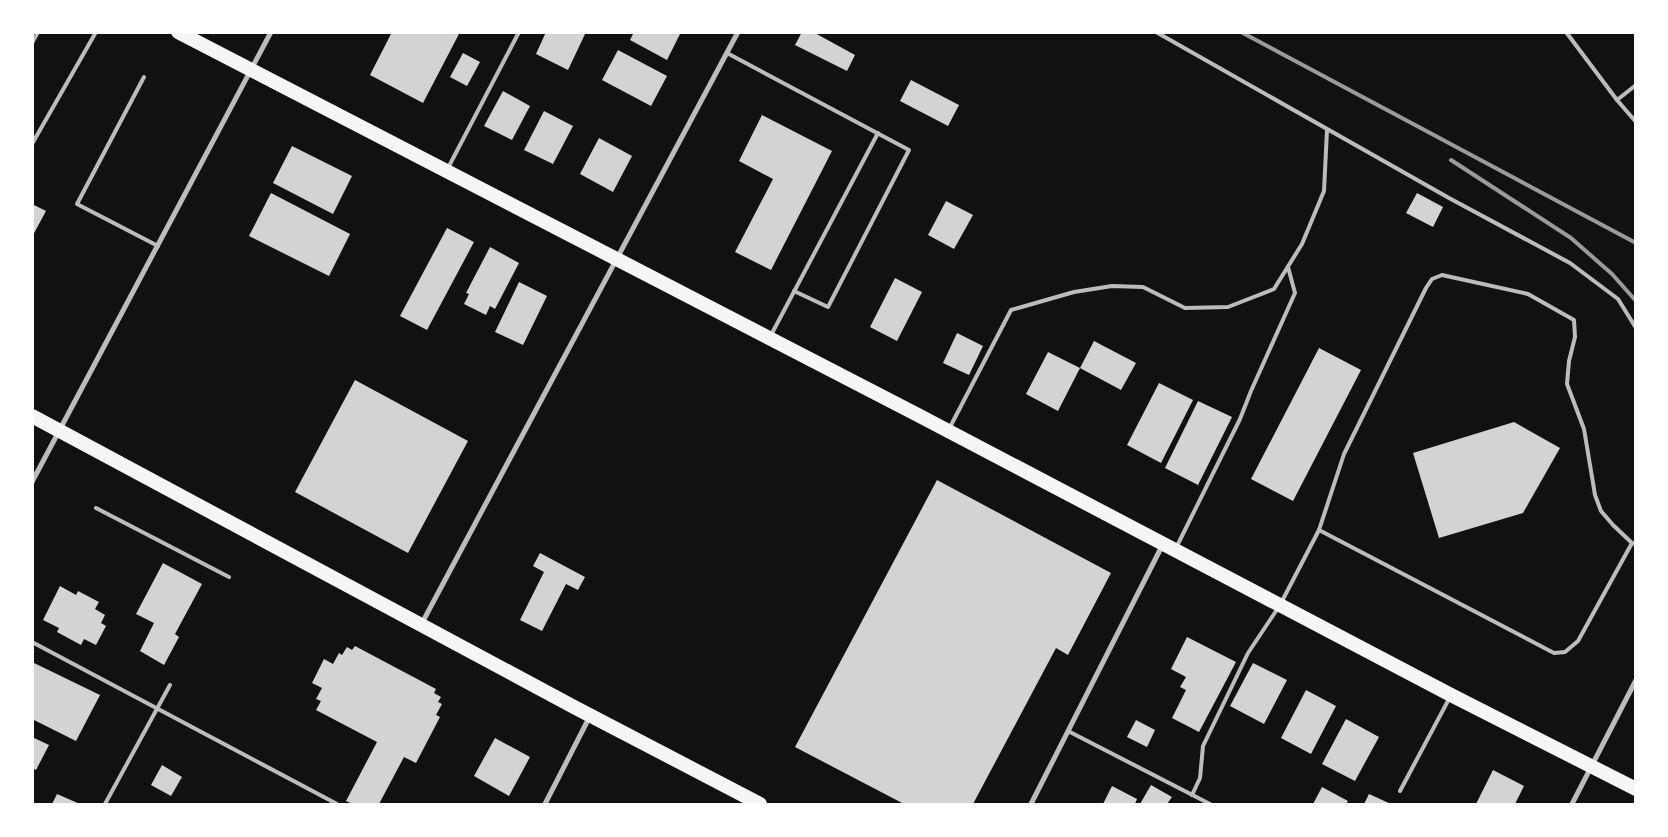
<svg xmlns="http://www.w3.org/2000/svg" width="1668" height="837" font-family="'Titillium Web',sans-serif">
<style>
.building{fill:#d3d3d3}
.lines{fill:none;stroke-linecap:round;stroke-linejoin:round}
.service{stroke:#bcbcbc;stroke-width:4}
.minor{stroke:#bcbcbc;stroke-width:5}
.trunk{stroke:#f5f5f5;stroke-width:14}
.rail{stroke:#9a9a9a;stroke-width:4}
</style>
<rect width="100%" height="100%" fill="#111"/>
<!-- building -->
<g class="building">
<polygon points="392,32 460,32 423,103 370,75"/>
<polygon points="546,32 586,32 568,70 536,54"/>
<polygon points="634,32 681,32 667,60 630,40"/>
<polygon points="802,32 813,32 855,55 847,71 795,45"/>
<polygon points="618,50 667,76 651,106 602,80"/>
<polygon points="463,53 480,62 467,86 450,77"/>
<polygon points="911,80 959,105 948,126 900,101"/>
<polygon points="503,91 530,106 512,140 484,126"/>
<polygon points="544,111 573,126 553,164 524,150"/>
<polygon points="762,115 832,151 771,270 735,252 773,179 739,161"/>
<polygon points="599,138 632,156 613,192 580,174"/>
<polygon points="292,146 352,176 333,214 273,183"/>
<polygon points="271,193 350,234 329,276 249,236"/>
<polygon points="1417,193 1443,207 1433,227 1406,213"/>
<polygon points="946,201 973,215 954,249 928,235"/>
<polygon points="32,204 46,211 32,237"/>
<polygon points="447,228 474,242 427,330 400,316"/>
<polygon points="490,247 519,263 495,309 490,306 486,315 464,304 469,294 466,293"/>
<polygon points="895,278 922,292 897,341 870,327"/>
<polygon points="519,282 547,296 523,345 495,332"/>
<polygon points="957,333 983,346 969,375 943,363"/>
<polygon points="1094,341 1136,363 1121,390 1080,368"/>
<polygon points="1319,348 1361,370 1293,501 1251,479"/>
<polygon points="1048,352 1080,368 1058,411 1026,394"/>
<polygon points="355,380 468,441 408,553 295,492"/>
<polygon points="1159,383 1193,400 1161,463 1127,445"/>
<polygon points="1198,401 1232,417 1198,485 1165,468"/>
<polygon points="1514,422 1560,448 1523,513 1439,538 1413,453"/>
<polygon points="937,480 1111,573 1068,655 1056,648 973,804 904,804 795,747"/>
<polygon points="540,553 585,577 578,590 566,584 542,631 520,620 544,572 533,566"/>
<polygon points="163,563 202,584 175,634 179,637 164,665 140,651 154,623 136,614"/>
<polygon points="60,586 76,595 78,591 99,602 95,609 105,615 101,623 106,626 96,645 84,639 81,645 57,632 59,628 43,620"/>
<polygon points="1187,637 1236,662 1199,732 1172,718 1186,690 1180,687 1186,677 1171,669"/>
<polygon points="355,646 436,689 434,693 441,697 438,702 442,704 436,715 440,717 416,763 404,757 379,804 353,804 346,801 377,742 316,710 321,701 316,699 322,688 312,683 324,659 333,664 339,653 342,655 347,647 352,650"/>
<polygon points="32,662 100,695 76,741 32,719"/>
<polygon points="1253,663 1287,680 1264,724 1230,706"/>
<polygon points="1306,690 1336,706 1311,754 1281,738"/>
<polygon points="1346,719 1379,737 1355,781 1322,764"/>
<polygon points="1136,720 1155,730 1147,747 1127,737"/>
<polygon points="32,737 49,745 36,770 32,768"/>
<polygon points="495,738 530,757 509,796 474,776"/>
<polygon points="162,765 182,777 171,796 151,785"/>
<polygon points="1493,770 1524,786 1515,804 1476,804"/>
<polygon points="1151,785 1172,797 1167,804 1140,804"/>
<polygon points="1112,786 1137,799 1135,804 1103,804"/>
<polygon points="1322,787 1348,801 1346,804 1313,804"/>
<polygon points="57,794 80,804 52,804"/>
<polygon points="1369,794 1391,804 1364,804"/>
</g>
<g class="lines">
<!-- service -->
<g class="service">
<polyline points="1156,32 1449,198 1570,263 1618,299 1636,328"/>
<polyline points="1566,32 1617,100 1636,122"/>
<polyline points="32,43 38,32"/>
<polyline points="727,53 909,150 828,307 794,291"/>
<polyline points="144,77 77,204 158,246"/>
<polyline points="1617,100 1636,85"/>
<polyline points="32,144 96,32"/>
<polyline points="448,168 519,32"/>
<polyline points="770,337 878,133"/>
<polyline points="949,429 1011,310 1074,292 1112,286 1143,287 1185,308 1228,307 1274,289 1302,244 1324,191 1327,130"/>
<polyline points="96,508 229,577"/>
<polyline points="1319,530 1344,454 1426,288 1432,279 1442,275 1528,294 1574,320 1575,337 1569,361 1567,384 1584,429 1595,495 1601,511 1613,525 1632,543"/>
<polyline points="1176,548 1240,419 1251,391 1295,293 1288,267"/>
<polyline points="32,642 337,804"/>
<polyline points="1068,731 1210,804"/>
<polyline points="1400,791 1450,697"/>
<polyline points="1192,795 1200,778 1203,746 1248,653 1280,605 1319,530 1554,653 1565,652 1578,641 1632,543 1636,544"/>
<polyline points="105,804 170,685"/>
</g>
<!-- minor -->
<g class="minor">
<polyline points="32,482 271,32"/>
<polyline points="422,623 738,32"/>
<polyline points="545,804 590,716"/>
<polyline points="1031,804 1163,544"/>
<polyline points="1572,804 1636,680"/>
</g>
<!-- trunk -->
<g class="trunk">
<polyline points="178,32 916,414 1451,695 1636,789"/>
<polyline points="32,416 574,707 760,804"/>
</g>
<!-- rail -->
<g class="rail">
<polyline points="1241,32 1636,243"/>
<polyline points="1451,160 1571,238 1612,274 1636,301"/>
</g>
</g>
<!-- border -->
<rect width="1668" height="837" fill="none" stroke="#ffffff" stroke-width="68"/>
</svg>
